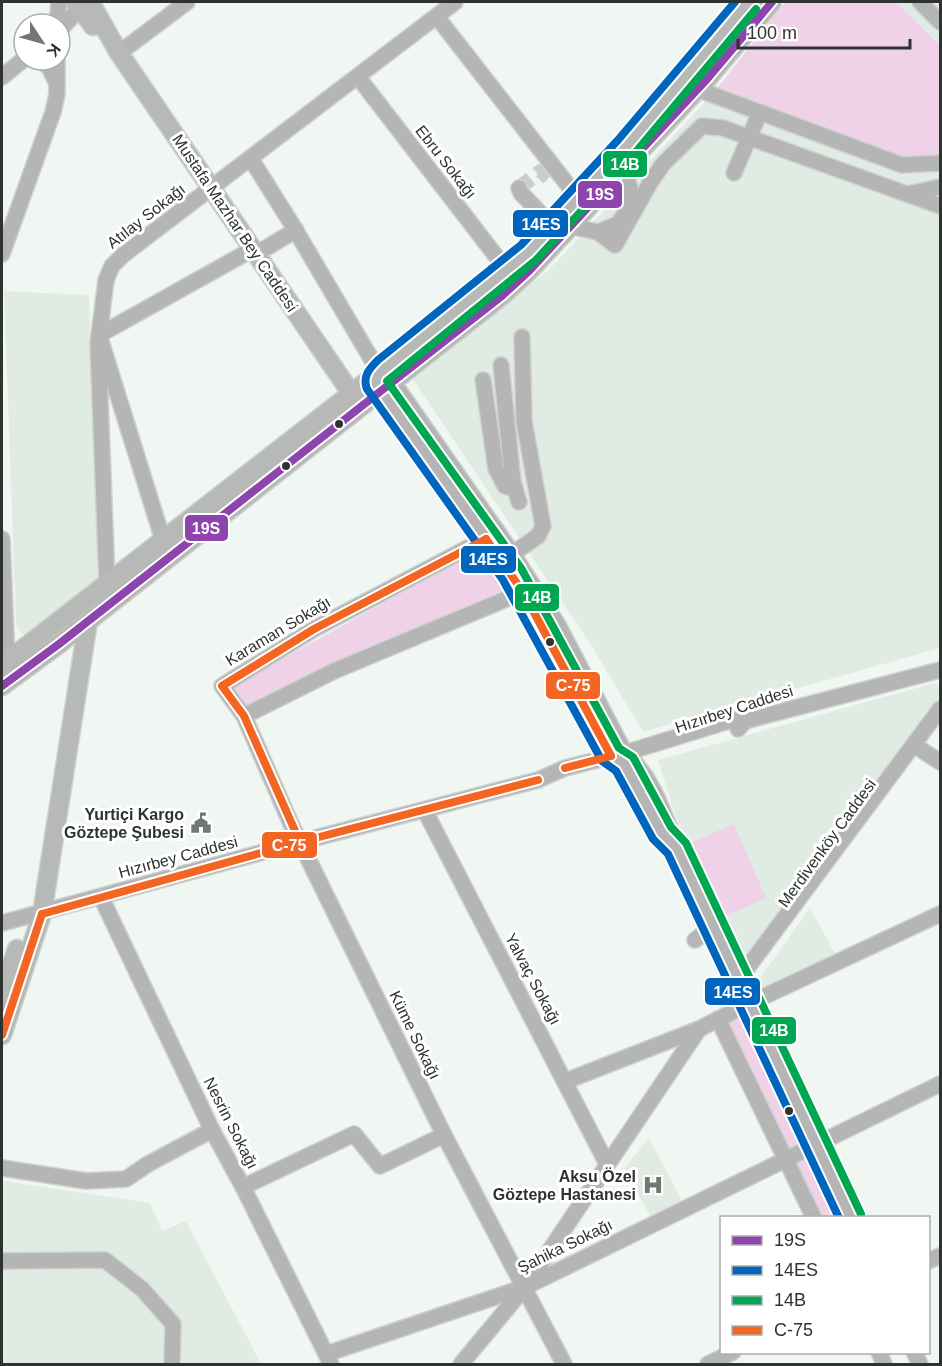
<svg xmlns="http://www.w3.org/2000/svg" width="942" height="1366" font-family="Arial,sans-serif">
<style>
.built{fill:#e0ece3}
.green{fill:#efd1e8}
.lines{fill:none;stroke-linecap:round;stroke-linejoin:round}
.minor-tunnel{stroke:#c9cfca;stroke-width:15;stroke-dasharray:15 8;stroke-linecap:butt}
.minor-casing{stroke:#ced2cf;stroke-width:18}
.major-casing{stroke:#ced2cf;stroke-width:21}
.minor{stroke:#b5b5b5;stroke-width:15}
.major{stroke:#b7b9b7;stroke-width:18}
.bus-1-casing{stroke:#fff;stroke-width:12}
.bus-2-casing{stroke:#fff;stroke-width:12}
.bus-3-casing{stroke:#fff;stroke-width:12}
.bus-4-casing{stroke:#fff;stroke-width:12}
.bus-1{stroke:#8e44ad;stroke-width:8}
.bus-2{stroke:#0065bd;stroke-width:8}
.bus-3{stroke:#00a651;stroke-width:8}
.bus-4{stroke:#f26522;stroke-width:8}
.bus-dot{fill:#2f3330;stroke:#fff;stroke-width:2}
.labels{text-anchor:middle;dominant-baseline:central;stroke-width:6;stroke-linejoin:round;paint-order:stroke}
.street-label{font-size:16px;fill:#2f3330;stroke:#fff}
.poi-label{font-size:16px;font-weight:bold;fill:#2f3330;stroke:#fff;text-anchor:end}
.line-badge{stroke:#fff;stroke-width:2}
.badge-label{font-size:16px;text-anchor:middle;font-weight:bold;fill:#fff}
</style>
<rect width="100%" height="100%" fill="#f0f6f1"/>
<!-- built -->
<g class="built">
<polygon points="896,2 940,2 940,45"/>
<polygon points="715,91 940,160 940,648 643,732 591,645 412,378 549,270"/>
<polygon points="4,291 89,295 100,579 30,635 24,635 19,631 16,624"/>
<polygon points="935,683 940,686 940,701 744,966 686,849 658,760"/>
<polygon points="810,908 837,957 765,991 757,982"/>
<polygon points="649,1138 682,1201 651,1217 624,1169"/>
<polygon points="4,1181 150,1203 162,1231 186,1221 261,1364 2,1364 2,1189"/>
</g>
<!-- green -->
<g class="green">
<polygon points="785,2 896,2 940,45 940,160 905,161 715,91"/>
<polygon points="484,547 510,587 248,708 230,688"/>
<polygon points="734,824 766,898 722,918 690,843"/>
<polygon points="746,1008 847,1217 820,1217 727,1020"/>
</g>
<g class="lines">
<!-- minor-tunnel -->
<polyline class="minor-tunnel" points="519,188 541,171 552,181"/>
<!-- minor casing -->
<g class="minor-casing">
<g id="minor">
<polyline points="920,2 940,22"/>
<polyline points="437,17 578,198"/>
<polyline points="57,24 59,2"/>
<polyline points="60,30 85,2"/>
<polyline points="119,53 187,2"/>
<polyline points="42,60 50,69 56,82"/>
<polyline points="2,77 24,59"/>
<polyline points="358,77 506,269"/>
<polyline points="697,89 902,165 940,163"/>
<polyline points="251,159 293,226 379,372"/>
<polyline points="734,173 760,112"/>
<polyline points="519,188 521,193 540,213 548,231"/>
<polyline points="908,194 940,187"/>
<polyline points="569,226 598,232 618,224 629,207 630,189 625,168"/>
<polyline points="598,232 615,245 650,183 663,164 702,126 723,128 940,206"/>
<polyline points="2,254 53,112 57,94 57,60"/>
<polyline points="256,254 296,230"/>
<polyline points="501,365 513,482 519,502"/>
<polyline points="483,380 496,469 505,486 515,489"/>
<path d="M393 382 513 554 558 625 625 753C653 776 664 815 677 847 684 866 693 883 701 901 750 1007 802 1112 851 1218"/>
<polyline points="376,383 512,574 611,756 624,763 662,833 671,842"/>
<polyline points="498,532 314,629 222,686 244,716 291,824 444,1135 564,1364"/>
<polyline points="2,539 7,661"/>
<polyline points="163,540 99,335 253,249"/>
<polyline points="505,559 538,536 543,526 524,421 522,337"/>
<polyline points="107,583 98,344 106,280 112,266 123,255 455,2"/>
<polyline points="244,716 334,671 523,592"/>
<polyline points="738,729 745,721 940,670"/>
<polyline points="914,745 940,762"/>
<polyline points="425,811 607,1164"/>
<polyline points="101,897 212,1130 243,1187 331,1364"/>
<polyline points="2,923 300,842 538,780 565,768 625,753 735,719 745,721"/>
<polyline points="695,940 713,926"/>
<polyline points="739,979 940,709"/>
<polyline points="720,995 745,992"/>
<polyline points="718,1019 814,1218"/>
<polyline points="566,1081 699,1029 750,1003 940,914"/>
<polyline points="2,1168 86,1181 126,1179 148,1164 212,1130"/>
<polyline points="243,1187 354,1134 380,1166 444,1135"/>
<polyline points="2,1261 105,1260 142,1289 173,1324 172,1364"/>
<polyline points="928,1261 940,1256"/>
<polyline points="879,1352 884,1364"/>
<polyline points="914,1352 920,1364"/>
<polyline points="326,1354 525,1287 940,1084"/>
<polyline points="461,1364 525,1287 699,1029"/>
<polyline points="708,1364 733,1352"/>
</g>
</g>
<!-- major casing -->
<g class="major-casing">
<g id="major">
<polyline points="75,2 93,26"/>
<polyline points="90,2 119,53 351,393 361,392"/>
<polyline points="2,665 424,337 528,253 626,147 748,2"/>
<polyline points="2,686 59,644 503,295 529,271 708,78 772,2"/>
<polyline points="2,993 17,949"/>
<polyline points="2,1035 42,914 88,621"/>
</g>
</g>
<!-- minor -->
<use href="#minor" class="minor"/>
<!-- major -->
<use href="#major" class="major"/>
<!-- bus-1 casing -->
<g class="bus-1-casing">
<polyline id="bus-1" points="2,686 59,644 503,295 529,271 708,78 772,2"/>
</g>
<!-- bus-2 casing -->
<g class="bus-2-casing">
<path id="bus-2" d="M735 2 618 140 521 245 378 360C370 368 362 376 367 389L503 580 602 761 616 771 653 839 668 854 839 1218"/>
</g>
<!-- bus-3 casing -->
<g class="bus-3-casing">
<polyline id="bus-3" points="756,9 634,154 536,260 387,381 521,568 619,748 633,757 671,827 686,843 861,1214"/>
</g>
<!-- bus-4 casing -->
<g class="bus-4-casing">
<g id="bus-4">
<polyline points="486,539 523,592 611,756"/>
<polyline points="565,768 611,756"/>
<polyline points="300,842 244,716 222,686 314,629 486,539"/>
<polyline points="42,914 300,842 538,780"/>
<polyline points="2,1035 42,914"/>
</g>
</g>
<!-- bus-1 -->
<use href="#bus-1" class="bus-1"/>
<!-- bus-2 -->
<use href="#bus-2" class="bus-2"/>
<!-- bus-3 -->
<use href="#bus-3" class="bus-3"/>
<!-- bus-4 -->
<use href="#bus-4" class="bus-4"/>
</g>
<!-- icons -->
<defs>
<g id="civic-bare" transform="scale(1.62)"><path d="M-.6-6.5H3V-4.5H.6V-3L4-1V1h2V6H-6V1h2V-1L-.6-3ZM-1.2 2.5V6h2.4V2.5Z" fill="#737774" stroke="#fff" stroke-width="2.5" paint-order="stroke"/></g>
<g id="hospital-bare" transform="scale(1.62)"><path d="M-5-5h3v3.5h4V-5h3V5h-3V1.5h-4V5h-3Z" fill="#737774" stroke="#fff" stroke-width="2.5" paint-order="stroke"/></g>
</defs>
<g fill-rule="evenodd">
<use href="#civic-bare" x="201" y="823"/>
<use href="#hospital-bare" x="653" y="1185"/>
</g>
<!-- markers -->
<g class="bus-dot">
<circle cx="339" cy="424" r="5"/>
<circle cx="286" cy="466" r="5"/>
<circle cx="550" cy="642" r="5"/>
<circle cx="789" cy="1111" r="5"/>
</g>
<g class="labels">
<!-- street labels -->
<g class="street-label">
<text transform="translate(446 162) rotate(52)">Ebru Sokağı</text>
<text transform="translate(146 216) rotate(-38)">Atılay Sokağı</text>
<text transform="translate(235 223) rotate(56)">Mustafa Mazhar Bey Caddesi</text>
<text transform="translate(278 631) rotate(-31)">Karaman Sokağı</text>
<text transform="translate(734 709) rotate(-18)">Hızırbey Caddesi</text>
<text transform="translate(827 843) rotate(-54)">Merdivenköy Caddesi</text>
<text transform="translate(178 857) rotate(-15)">Hızırbey Caddesi</text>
<text transform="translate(533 979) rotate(62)">Yalvaç Sokağı</text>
<text transform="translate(415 1035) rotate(64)">Küme Sokağı</text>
<text transform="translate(231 1123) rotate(63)">Nesrin Sokağı</text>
<text transform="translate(565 1246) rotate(-26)">Şahika Sokağı</text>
</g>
<!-- poi labels -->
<g class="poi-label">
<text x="184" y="814">Yurtiçi Kargo<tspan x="184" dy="18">Göztepe Şubesi</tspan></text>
<text x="636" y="1176">Aksu Özel<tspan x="636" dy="18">Göztepe Hastanesi</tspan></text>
</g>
</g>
<g class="line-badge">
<rect x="602" y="150" width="46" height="28" rx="6" fill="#00a651"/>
<rect x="577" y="180" width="46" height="29" rx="6" fill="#8e44ad"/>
<rect x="512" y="209" width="57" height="29" rx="6" fill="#0065bd"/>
<rect x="184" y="514" width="45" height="28" rx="6" fill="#8e44ad"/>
<rect x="460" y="545" width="57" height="29" rx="6" fill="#0065bd"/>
<rect x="514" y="583" width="46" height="29" rx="6" fill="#00a651"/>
<rect x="545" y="671" width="56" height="29" rx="6" fill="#f26522"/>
<rect x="261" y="831" width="57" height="28" rx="6" fill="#f26522"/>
<rect x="704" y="977" width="57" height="29" rx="6" fill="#0065bd"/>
<rect x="751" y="1016" width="46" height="29" rx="6" fill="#00a651"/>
</g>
<g class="badge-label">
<text x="625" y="170">14B</text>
<text x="600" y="200">19S</text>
<text x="541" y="230">14ES</text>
<text x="206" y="534">19S</text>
<text x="488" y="565">14ES</text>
<text x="537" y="603">14B</text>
<text x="573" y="691">C-75</text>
<text x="289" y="851">C-75</text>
<text x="733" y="998">14ES</text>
<text x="774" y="1036">14B</text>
</g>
<!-- border -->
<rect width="942" height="1366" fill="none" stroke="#2f3330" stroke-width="6"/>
<!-- legend -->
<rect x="720" y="1216" width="210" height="138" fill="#ffffff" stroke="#acadac" stroke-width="1.5"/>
<rect x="732" y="1236" width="30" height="9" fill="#8e44ad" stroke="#acadac" stroke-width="1.5"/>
<text x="774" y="1246" font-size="18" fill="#2f3330">19S</text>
<rect x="732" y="1266" width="30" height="9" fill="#0065bd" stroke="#acadac" stroke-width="1.5"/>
<text x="774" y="1276" font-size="18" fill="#2f3330">14ES</text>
<rect x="732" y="1296" width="30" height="9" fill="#00a651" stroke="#acadac" stroke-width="1.5"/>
<text x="774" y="1306" font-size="18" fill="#2f3330">14B</text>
<rect x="732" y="1326" width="30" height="9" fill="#f26522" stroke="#acadac" stroke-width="1.5"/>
<text x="774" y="1336" font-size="18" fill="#2f3330">C-75</text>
<!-- north arrow -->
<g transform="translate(42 42) rotate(126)"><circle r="28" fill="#ffffff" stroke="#acadac" stroke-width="1.5"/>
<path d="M0-4.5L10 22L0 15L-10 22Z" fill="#737774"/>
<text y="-9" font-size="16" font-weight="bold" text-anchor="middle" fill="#2f3330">K</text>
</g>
<!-- scale -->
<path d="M738 39v9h172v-9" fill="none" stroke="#2f3330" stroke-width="3"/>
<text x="747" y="39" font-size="18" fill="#2f3330" stroke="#ffffff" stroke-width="4.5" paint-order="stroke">100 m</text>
</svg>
